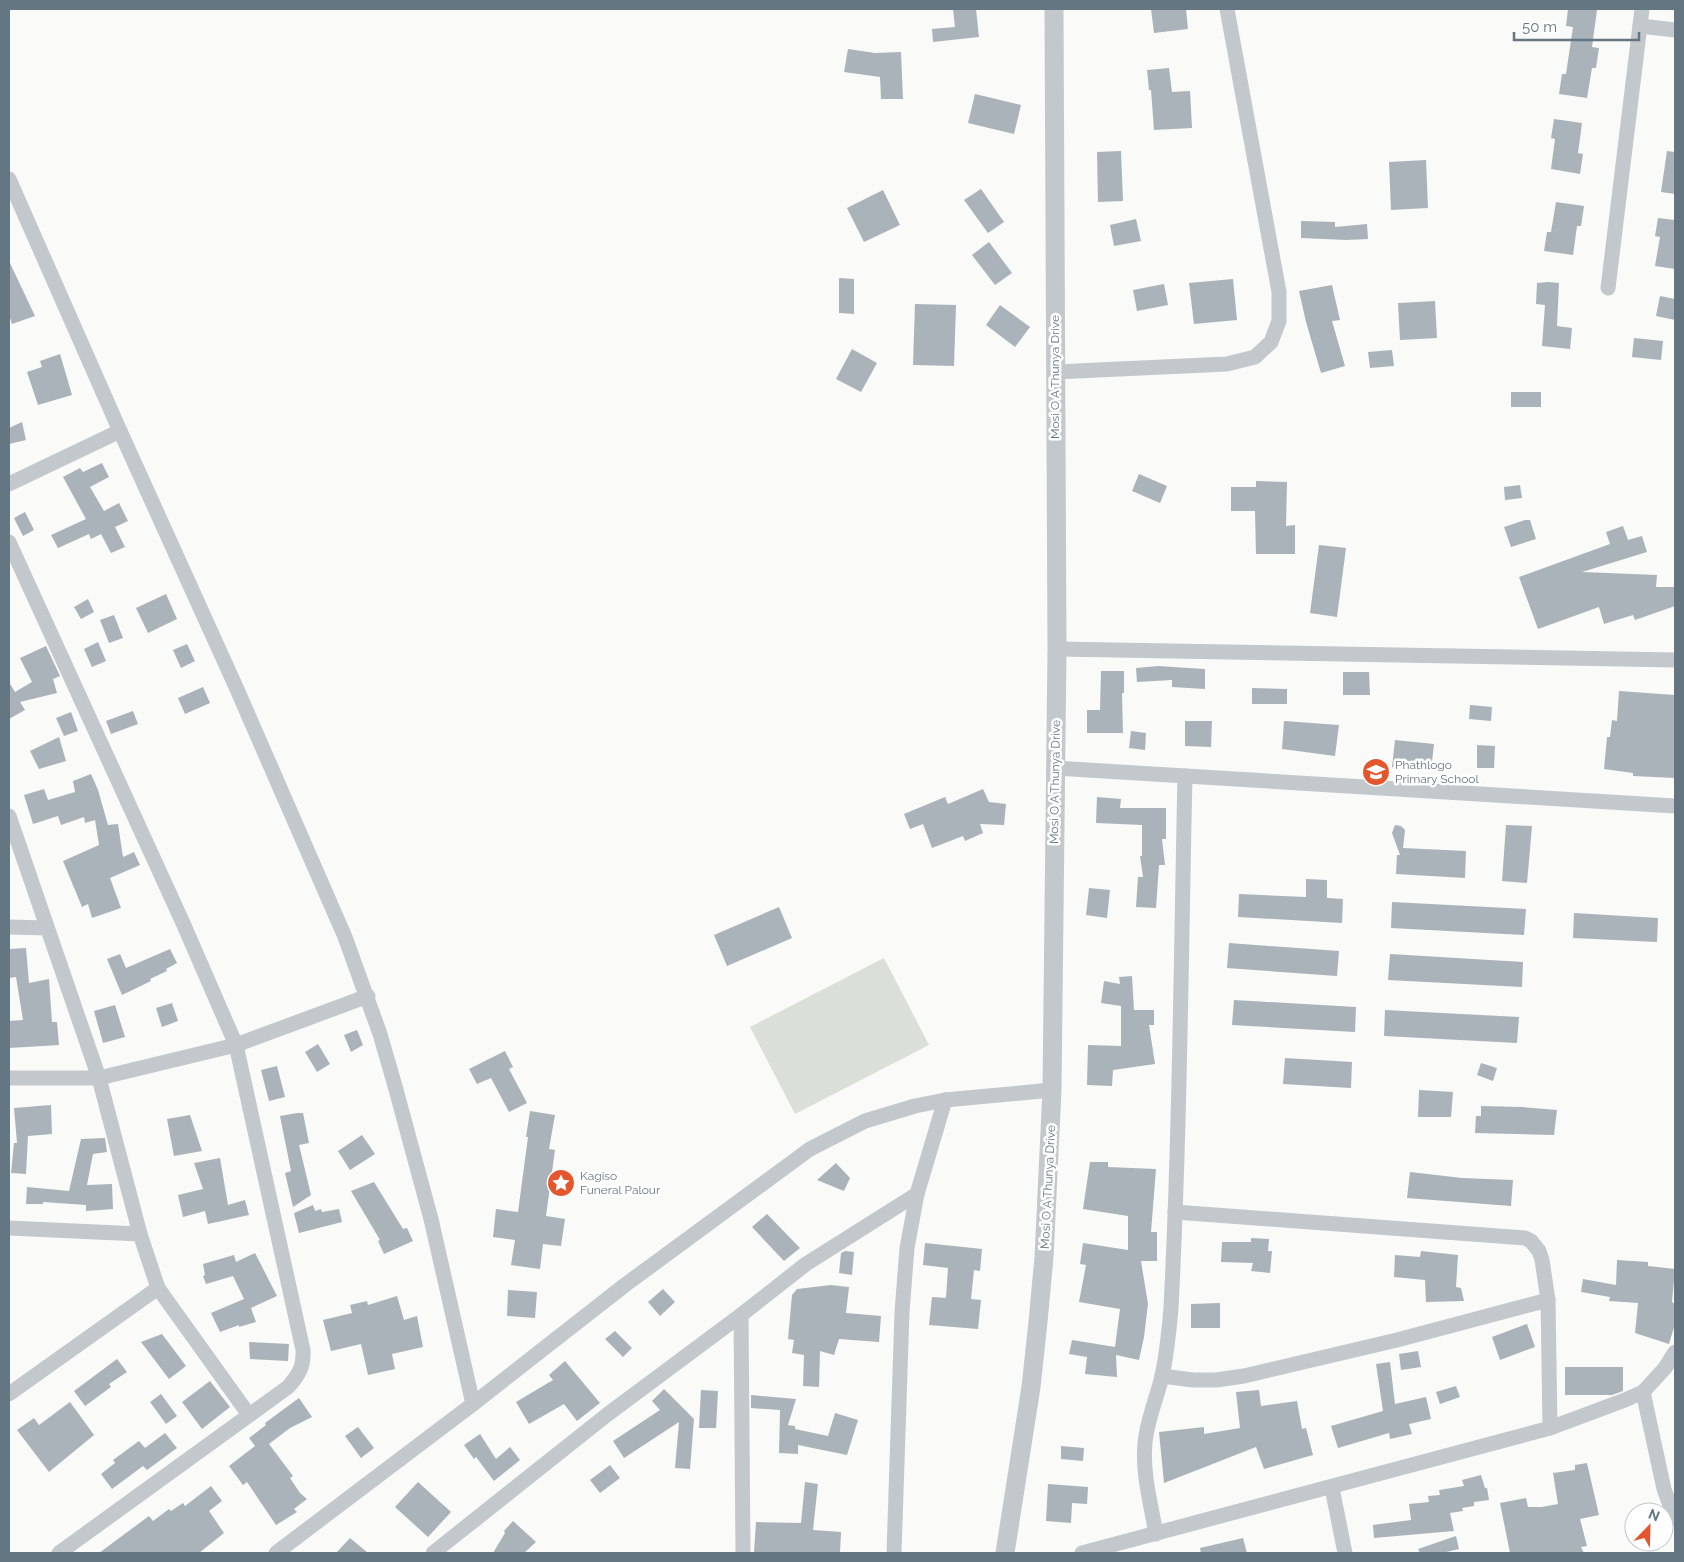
<svg xmlns="http://www.w3.org/2000/svg" width="1684" height="1562" font-family="Raleway,sans-serif">
<style>
.green{fill:#dadfd7}
.building{fill:#aab3b9}
.lines{fill:none;stroke-linecap:round;stroke-linejoin:round}
.minor{stroke:#c3c8cc;stroke-width:15}
.tertiary{stroke:#c3c8cc;stroke-width:19}
.labels{text-anchor:middle;dominant-baseline:central;stroke-width:5;stroke-linejoin:round;paint-order:stroke}
.street-label{font-size:12px;fill:#657683;stroke:#fff}
.poi-label{font-size:12px;fill:#657683;stroke:#fff;text-anchor:start}
</style>
<rect width="100%" height="100%" fill="#fafaf8"/>
<!-- green -->
<polygon class="green" points="884,958 929,1045 795,1114 750,1027"/>
<!-- building -->
<g class="building">
<polygon points="953,9 976,9 979,37 933,42 932,29 955,27"/>
<polygon points="1151,9 1186,9 1188,29 1154,33"/>
<polygon points="1568,9 1597,10 1592,47 1599,48 1596,68 1592,68 1587,98 1559,94 1562,74 1566,74 1573,27 1566,26"/>
<polygon points="848,49 875,53 901,52 903,99 881,99 880,77 844,72"/>
<polygon points="1169,68 1172,92 1190,91 1192,128 1154,130 1151,90 1149,90 1147,70"/>
<polygon points="975,94 1021,105 1014,134 968,123"/>
<polygon points="1554,119 1582,123 1578,153 1583,154 1580,174 1551,169 1555,139 1551,138"/>
<polygon points="1121,151 1123,201 1098,202 1097,152"/>
<polygon points="1667,151 1675,152 1675,194 1661,192"/>
<polygon points="1426,160 1428,208 1391,210 1389,162"/>
<polygon points="981,189 1004,222 988,233 964,200"/>
<polygon points="883,190 900,225 864,242 847,208"/>
<polygon points="1556,202 1584,206 1581,226 1577,226 1573,255 1544,251 1547,232 1551,232"/>
<polygon points="1658,218 1675,220 1675,269 1655,266 1660,237 1655,236"/>
<polygon points="1136,219 1141,241 1114,246 1110,225"/>
<polygon points="1301,221 1335,222 1335,227 1367,224 1368,239 1346,240 1301,238"/>
<polygon points="989,242 1012,273 995,285 972,255"/>
<polygon points="9,261 35,316 12,324 9,315"/>
<polygon points="839,278 854,279 854,314 839,313"/>
<polygon points="1233,279 1237,320 1194,324 1189,283"/>
<polygon points="1548,282 1559,283 1557,326 1572,328 1570,349 1542,346 1545,305 1536,304 1537,283"/>
<polygon points="1164,284 1168,305 1137,311 1133,290"/>
<polygon points="1332,285 1340,320 1332,321 1345,366 1321,373 1306,322 1299,291"/>
<polygon points="1660,296 1675,299 1675,320 1656,316"/>
<polygon points="1435,301 1437,338 1400,340 1398,303"/>
<polygon points="915,304 956,305 954,366 913,365"/>
<polygon points="1000,305 1030,327 1015,347 986,325"/>
<polygon points="1634,338 1663,341 1661,360 1632,357"/>
<polygon points="852,349 877,363 861,392 836,379"/>
<polygon points="1392,350 1394,366 1370,368 1368,352"/>
<polygon points="60,354 72,395 38,405 27,372 42,367 40,361"/>
<rect x="1511" y="392" width="30" height="15"/>
<polygon points="22,422 26,440 9,444 9,428"/>
<polygon points="102,463 109,477 90,487 104,511 119,503 128,521 115,527 125,547 111,553 101,534 91,539 89,534 58,548 51,535 86,519 63,477 80,468 83,472"/>
<polygon points="1139,474 1167,486 1160,503 1132,491"/>
<polygon points="1256,481 1287,482 1286,526 1295,525 1295,554 1256,554 1255,511 1231,511 1231,487 1256,487"/>
<polygon points="1520,485 1522,498 1505,500 1504,487"/>
<polygon points="25,512 34,530 23,536 14,518"/>
<polygon points="1525,520 1530,520 1536,539 1511,547 1504,527"/>
<polygon points="1623,526 1628,540 1642,536 1647,552 1582,572 1657,575 1656,587 1675,587 1675,606 1635,620 1633,615 1604,624 1599,607 1538,629 1519,577 1610,544 1606,532"/>
<polygon points="1319,545 1346,548 1337,617 1310,613"/>
<polygon points="166,594 177,619 148,633 136,608"/>
<polygon points="88,599 94,612 81,619 74,607"/>
<polygon points="114,615 123,638 109,643 100,620"/>
<polygon points="98,642 106,661 92,667 84,649"/>
<polygon points="187,644 195,661 181,668 173,650"/>
<polygon points="46,646 60,676 53,679 57,693 20,702 25,710 9,719 9,682 15,692 32,682 20,658"/>
<polygon points="1158,666 1205,669 1205,689 1172,687 1172,680 1137,682 1136,668"/>
<polygon points="1101,671 1124,671 1124,693 1122,693 1123,733 1087,733 1087,710 1100,710"/>
<polygon points="1343,672 1369,672 1370,695 1343,695"/>
<polygon points="203,687 210,703 185,714 178,698"/>
<polygon points="1252,688 1287,689 1287,704 1252,704"/>
<polygon points="1619,691 1675,695 1675,778 1633,776 1633,773 1604,769 1607,737 1610,737 1612,720 1617,721"/>
<polygon points="1470,705 1492,707 1491,721 1469,719"/>
<polygon points="133,711 138,724 111,734 106,721"/>
<polygon points="71,712 78,731 64,736 56,718"/>
<polygon points="1185,721 1212,721 1211,747 1185,746"/>
<polygon points="1284,721 1339,725 1335,756 1282,749"/>
<polygon points="1131,731 1146,733 1145,750 1129,748"/>
<polygon points="59,737 66,761 39,769 30,751"/>
<polygon points="1395,740 1434,744 1431,771 1392,767"/>
<polygon points="1477,745 1495,746 1494,768 1477,768"/>
<polygon points="91,774 98,790 108,825 118,824 123,857 134,852 140,865 110,878 121,908 92,918 88,904 82,907 63,861 99,845 95,820 85,823 84,817 61,825 58,816 33,824 24,795 44,789 48,800 75,792 73,781"/>
<polygon points="983,789 989,802 1006,804 1004,825 980,824 983,833 965,841 963,836 932,848 923,824 910,829 904,814 945,797 948,804"/>
<polygon points="1097,797 1121,799 1120,808 1166,808 1166,839 1162,839 1165,865 1159,865 1156,908 1136,907 1138,877 1143,877 1140,856 1142,856 1142,825 1096,823"/>
<polygon points="1395,825 1401,826 1405,830 1403,848 1466,851 1465,878 1396,874 1397,855 1400,855 1392,833"/>
<polygon points="1506,825 1532,826 1527,883 1502,881"/>
<polygon points="1306,879 1327,880 1327,898 1343,899 1342,923 1238,917 1239,894 1306,897"/>
<polygon points="1089,888 1110,890 1107,918 1086,915"/>
<polygon points="1392,902 1526,909 1524,935 1391,928"/>
<polygon points="779,907 792,938 727,966 714,935"/>
<polygon points="1574,913 1658,918 1657,942 1573,938"/>
<polygon points="1229,943 1339,951 1337,976 1227,968"/>
<polygon points="26,948 29,983 49,979 52,1022 57,1022 59,1045 9,1048 9,1021 23,1020 16,977 9,978 9,949"/>
<polygon points="170,949 177,963 166,969 167,971 150,979 151,981 122,995 107,959 120,954 126,968"/>
<polygon points="1390,954 1523,962 1522,987 1388,980"/>
<polygon points="1132,976 1134,1010 1154,1010 1154,1025 1149,1025 1155,1064 1113,1070 1112,1086 1087,1085 1088,1045 1121,1046 1121,1006 1101,1003 1104,981 1120,984 1119,977"/>
<polygon points="1234,1000 1356,1007 1355,1032 1232,1025"/>
<polygon points="172,1003 178,1021 162,1027 156,1008"/>
<polygon points="115,1005 125,1037 103,1043 94,1011"/>
<polygon points="1385,1010 1519,1017 1517,1043 1384,1036"/>
<polygon points="357,1030 363,1045 351,1052 344,1035"/>
<polygon points="318,1044 330,1064 317,1072 305,1052"/>
<polygon points="505,1051 513,1067 509,1069 527,1103 509,1112 491,1078 477,1084 469,1069"/>
<polygon points="1285,1058 1352,1062 1351,1088 1283,1084"/>
<polygon points="1481,1063 1497,1068 1493,1081 1477,1075"/>
<polygon points="277,1066 285,1097 269,1101 261,1070"/>
<polygon points="1419,1090 1453,1092 1451,1117 1418,1117"/>
<polygon points="51,1105 52,1134 28,1136 26,1174 11,1173 14,1143 17,1143 14,1108"/>
<polygon points="1481,1106 1522,1107 1557,1110 1554,1135 1475,1133 1476,1116 1481,1116"/>
<polygon points="530,1111 555,1115 549,1149 555,1150 546,1216 565,1219 561,1246 543,1244 540,1269 511,1265 515,1240 493,1237 496,1209 518,1212 528,1137 526,1137"/>
<polygon points="297,1113 303,1113 309,1143 299,1145 311,1195 293,1207 285,1173 291,1171 280,1116"/>
<polygon points="190,1115 202,1151 174,1156 167,1119"/>
<polygon points="362,1135 375,1154 350,1170 338,1151"/>
<polygon points="105,1138 107,1152 93,1154 87,1185 112,1184 113,1209 86,1211 86,1205 43,1202 43,1204 26,1204 27,1187 69,1191 81,1139"/>
<polygon points="220,1158 228,1205 245,1200 249,1215 208,1224 205,1211 183,1217 178,1195 203,1189 194,1163"/>
<polygon points="1090,1162 1108,1162 1108,1167 1156,1169 1151,1232 1157,1232 1157,1261 1141,1261 1148,1304 1144,1337 1139,1360 1116,1355 1117,1377 1085,1374 1087,1357 1069,1354 1072,1340 1115,1347 1120,1309 1079,1302 1086,1265 1080,1264 1083,1243 1128,1250 1128,1216 1083,1209"/>
<polygon points="836,1163 850,1178 844,1191 817,1180"/>
<polygon points="1410,1172 1462,1178 1513,1180 1511,1206 1407,1198"/>
<polygon points="374,1182 403,1229 407,1228 413,1241 384,1254 378,1241 380,1240 351,1191"/>
<polygon points="313,1205 315,1211 321,1209 322,1212 339,1209 342,1222 299,1233 294,1213"/>
<polygon points="767,1214 800,1248 784,1261 752,1227"/>
<polygon points="1251,1238 1269,1239 1268,1251 1272,1251 1270,1273 1251,1271 1253,1263 1221,1262 1222,1242 1251,1242"/>
<polygon points="925,1243 982,1249 980,1271 974,1270 971,1299 981,1300 978,1329 929,1325 932,1297 946,1298 948,1268 923,1265"/>
<polygon points="845,1251 854,1252 852,1275 839,1273 841,1253"/>
<polygon points="1421,1251 1458,1255 1456,1287 1461,1288 1464,1301 1426,1302 1425,1280 1394,1277 1395,1255 1420,1257"/>
<polygon points="255,1253 277,1296 251,1308 256,1322 239,1327 239,1325 220,1332 211,1313 244,1299 233,1276 206,1284 203,1276 205,1275 203,1264 234,1255 236,1262"/>
<polygon points="1617,1260 1648,1262 1648,1266 1675,1269 1672,1302 1675,1304 1675,1324 1669,1344 1635,1333 1638,1303 1609,1301 1610,1297 1581,1292 1583,1279 1616,1285"/>
<polygon points="831,1285 849,1287 846,1313 881,1316 879,1342 839,1339 834,1355 820,1351 819,1387 803,1386 804,1355 792,1353 794,1340 788,1339 792,1295 797,1289"/>
<polygon points="663,1289 675,1302 660,1316 648,1302"/>
<polygon points="508,1290 537,1292 535,1318 507,1316"/>
<polygon points="397,1296 404,1320 417,1316 423,1347 392,1354 395,1369 368,1375 361,1344 331,1351 323,1320 352,1313 350,1305 367,1301 368,1305"/>
<polygon points="1220,1303 1220,1328 1191,1328 1191,1304"/>
<polygon points="1527,1324 1535,1347 1500,1360 1492,1337"/>
<polygon points="615,1331 632,1348 623,1357 605,1339"/>
<polygon points="162,1334 186,1366 169,1379 141,1342"/>
<polygon points="249,1342 289,1344 288,1361 250,1359"/>
<polygon points="1418,1351 1421,1367 1401,1370 1399,1354"/>
<polygon points="117,1359 127,1372 109,1384 111,1387 85,1406 74,1391"/>
<polygon points="565,1361 600,1403 577,1421 564,1404 529,1424 516,1402 553,1380 549,1375"/>
<polygon points="1390,1362 1395,1404 1426,1397 1431,1419 1409,1424 1412,1434 1390,1439 1389,1433 1338,1448 1331,1426 1383,1411 1376,1364"/>
<polygon points="1565,1367 1623,1367 1623,1391 1612,1395 1565,1395"/>
<polygon points="210,1381 230,1407 202,1429 182,1402"/>
<polygon points="1456,1386 1460,1397 1440,1404 1436,1392"/>
<polygon points="664,1389 694,1419 690,1469 675,1468 679,1422 624,1458 613,1441 660,1410 652,1401"/>
<polygon points="701,1390 718,1391 716,1428 699,1428"/>
<polygon points="1259,1390 1261,1406 1297,1401 1302,1429 1306,1428 1313,1455 1264,1469 1256,1447 1164,1483 1159,1432 1204,1427 1204,1434 1240,1428 1236,1392"/>
<polygon points="161,1394 177,1416 166,1424 150,1402"/>
<polygon points="751,1395 796,1399 788,1425 795,1426 795,1429 828,1436 835,1413 858,1420 847,1455 798,1445 798,1454 779,1453 780,1410 751,1408"/>
<polygon points="299,1398 312,1417 290,1428 269,1444 293,1476 290,1478 300,1493 307,1499 294,1509 297,1512 276,1525 247,1482 243,1485 229,1466 255,1446 249,1438 266,1425 265,1423"/>
<polygon points="70,1402 94,1435 49,1472 17,1430 34,1418 39,1425"/>
<polygon points="358,1427 374,1448 361,1458 345,1436"/>
<polygon points="165,1433 177,1448 147,1470 143,1466 112,1489 101,1474 115,1463 113,1460 139,1441 145,1448"/>
<polygon points="480,1434 496,1459 510,1447 520,1460 494,1481 476,1457 474,1459 464,1445"/>
<polygon points="1061,1446 1084,1448 1083,1461 1061,1459"/>
<polygon points="1587,1463 1599,1515 1580,1519 1587,1546 1581,1547 1584,1553 1510,1553 1500,1503 1526,1498 1528,1507 1542,1507 1558,1504 1553,1473 1575,1470 1575,1465"/>
<polygon points="610,1465 620,1478 600,1493 590,1480"/>
<polygon points="1481,1475 1485,1488 1487,1488 1489,1500 1474,1502 1474,1506 1462,1508 1463,1511 1450,1513 1454,1531 1374,1538 1373,1525 1411,1520 1409,1504 1429,1502 1428,1496 1440,1495 1439,1490 1464,1486 1462,1480"/>
<polygon points="418,1482 451,1512 428,1537 395,1507"/>
<polygon points="805,1482 818,1484 813,1530 841,1532 840,1553 754,1553 756,1522 801,1523"/>
<polygon points="1048,1484 1088,1487 1087,1504 1072,1503 1071,1523 1046,1521"/>
<polygon points="211,1486 222,1501 209,1511 224,1533 199,1553 99,1553 149,1516 153,1521 169,1509 171,1511 183,1503 185,1506"/>
<polygon points="513,1521 536,1542 524,1553 493,1553 505,1533 504,1531"/>
<polygon points="1456,1536 1459,1549 1442,1553 1420,1553 1418,1549"/>
<polygon points="350,1538 368,1553 336,1553"/>
<polygon points="1243,1538 1247,1553 1201,1553 1200,1548"/>
</g>
<g class="lines">
<!-- minor -->
<g class="minor">
<polyline points="1640,26 1675,30"/>
<polyline points="9,179 120,431 236,687 345,937 380,1034 395,1086 431,1219 473,1404"/>
<polyline points="1608,288 1642,9"/>
<polyline points="1055,372 1227,364 1255,357 1271,342 1279,321 1279,292 1227,9"/>
<polyline points="9,484 120,431"/>
<path d="M9 542 183 923 236 1045 303 1350C304 1366 299 1375 288 1387L59 1553"/>
<polyline points="1057,649 1675,660"/>
<polyline points="1055,768 1675,806"/>
<polyline points="9,816 99,1078 140,1234 158,1288 249,1415"/>
<polyline points="9,927 46,928"/>
<polyline points="9,1078 99,1078 236,1045 368,996"/>
<polyline points="1175,1212 1525,1238 1531,1241 1539,1251 1542,1260 1548,1300 1550,1428"/>
<polyline points="9,1228 140,1234"/>
<polyline points="741,1315 743,1553"/>
<polyline points="1162,1376 1193,1380 1216,1380 1244,1376 1397,1340 1548,1300"/>
<polyline points="1643,1392 1664,1489 1675,1519"/>
<polyline points="9,1394 158,1288"/>
<polyline points="1332,1488 1345,1553"/>
<path d="M1156 1534C1151 1504 1142 1473 1145 1443 1147 1420 1157 1398 1162 1376 1167 1354 1169 1331 1171 1308 1180 1131 1181 953 1185 776"/>
<polyline points="276,1553 473,1404 625,1285 810,1149 865,1121 915,1106 945,1100 1052,1090"/>
<polyline points="433,1553 608,1414 741,1315 806,1264 917,1194"/>
<polyline points="894,1553 902,1312 907,1248 917,1194 945,1100"/>
<polyline points="1082,1553 1550,1428 1625,1400 1643,1392 1665,1368 1675,1352"/>
</g>
<!-- tertiary -->
<polyline class="tertiary" points="1005,1553 1031,1387 1038,1322 1044,1257 1052,1090 1057,649 1054,9"/>
</g>
<!-- icons -->
<defs>
<g id="school-disc" transform="scale(1.4375)"><circle r="9.5" fill="#e4572e" stroke="#fff"/><path d="M0-5L7-2L0 1L-7-2ZM-4 1L0 2.5L4 1V4Q0 6-4 4Z" fill="#fff"/></g>
<g id="sight-disc" transform="scale(1.4375)"><circle r="9.5" fill="#e4572e" stroke="#fff"/><path d="M0-6L1.8-2.2L6-1.7L2.9 1.2L3.7 5.4L0 3.3L-3.7 5.4L-2.9 1.2L-6-1.7L-1.8-2.2Z" fill="#fff"/></g>
</defs>
<g fill-rule="evenodd">
<use href="#school-disc" x="1376" y="772"/>
<use href="#sight-disc" x="561" y="1183"/>
</g>
<g class="labels">
<!-- street labels -->
<g class="street-label">
<text transform="translate(1055 377) rotate(-90)">Mosi O A Thunya Drive</text>
<text transform="translate(1055 782) rotate(-89)">Mosi O A Thunya Drive</text>
<text transform="translate(1048 1187) rotate(-87)">Mosi O A Thunya Drive</text>
</g>
<!-- poi labels -->
<g class="poi-label">
<text x="1395" y="765">Phathlogo<tspan x="1395" dy="14">Primary School</tspan></text>
<text x="580" y="1176">Kagiso<tspan x="580" dy="14">Funeral Palour</tspan></text>
</g>
</g>
<!-- border -->
<rect width="1684" height="1562" fill="none" stroke="#657683" stroke-width="20"/>
<!-- north arrow -->
<g transform="translate(1649 1527) rotate(23)"><circle r="24" fill="#ffffff" stroke="#c1c8cd"/>
<path d="M0-4L9 19L0 12L-9 19Z" fill="#e4572e"/>
<text y="-8" font-size="14" font-weight="bold" text-anchor="middle" fill="#657683">N</text>
</g>
<!-- scale -->
<path d="M1514 32v8h125v-8" fill="none" stroke="#657683" stroke-width="2.5"/>
<text x="1522" y="32" font-size="15" fill="#657683" stroke="#ffffff" stroke-width="4" paint-order="stroke">50 m</text>
</svg>
